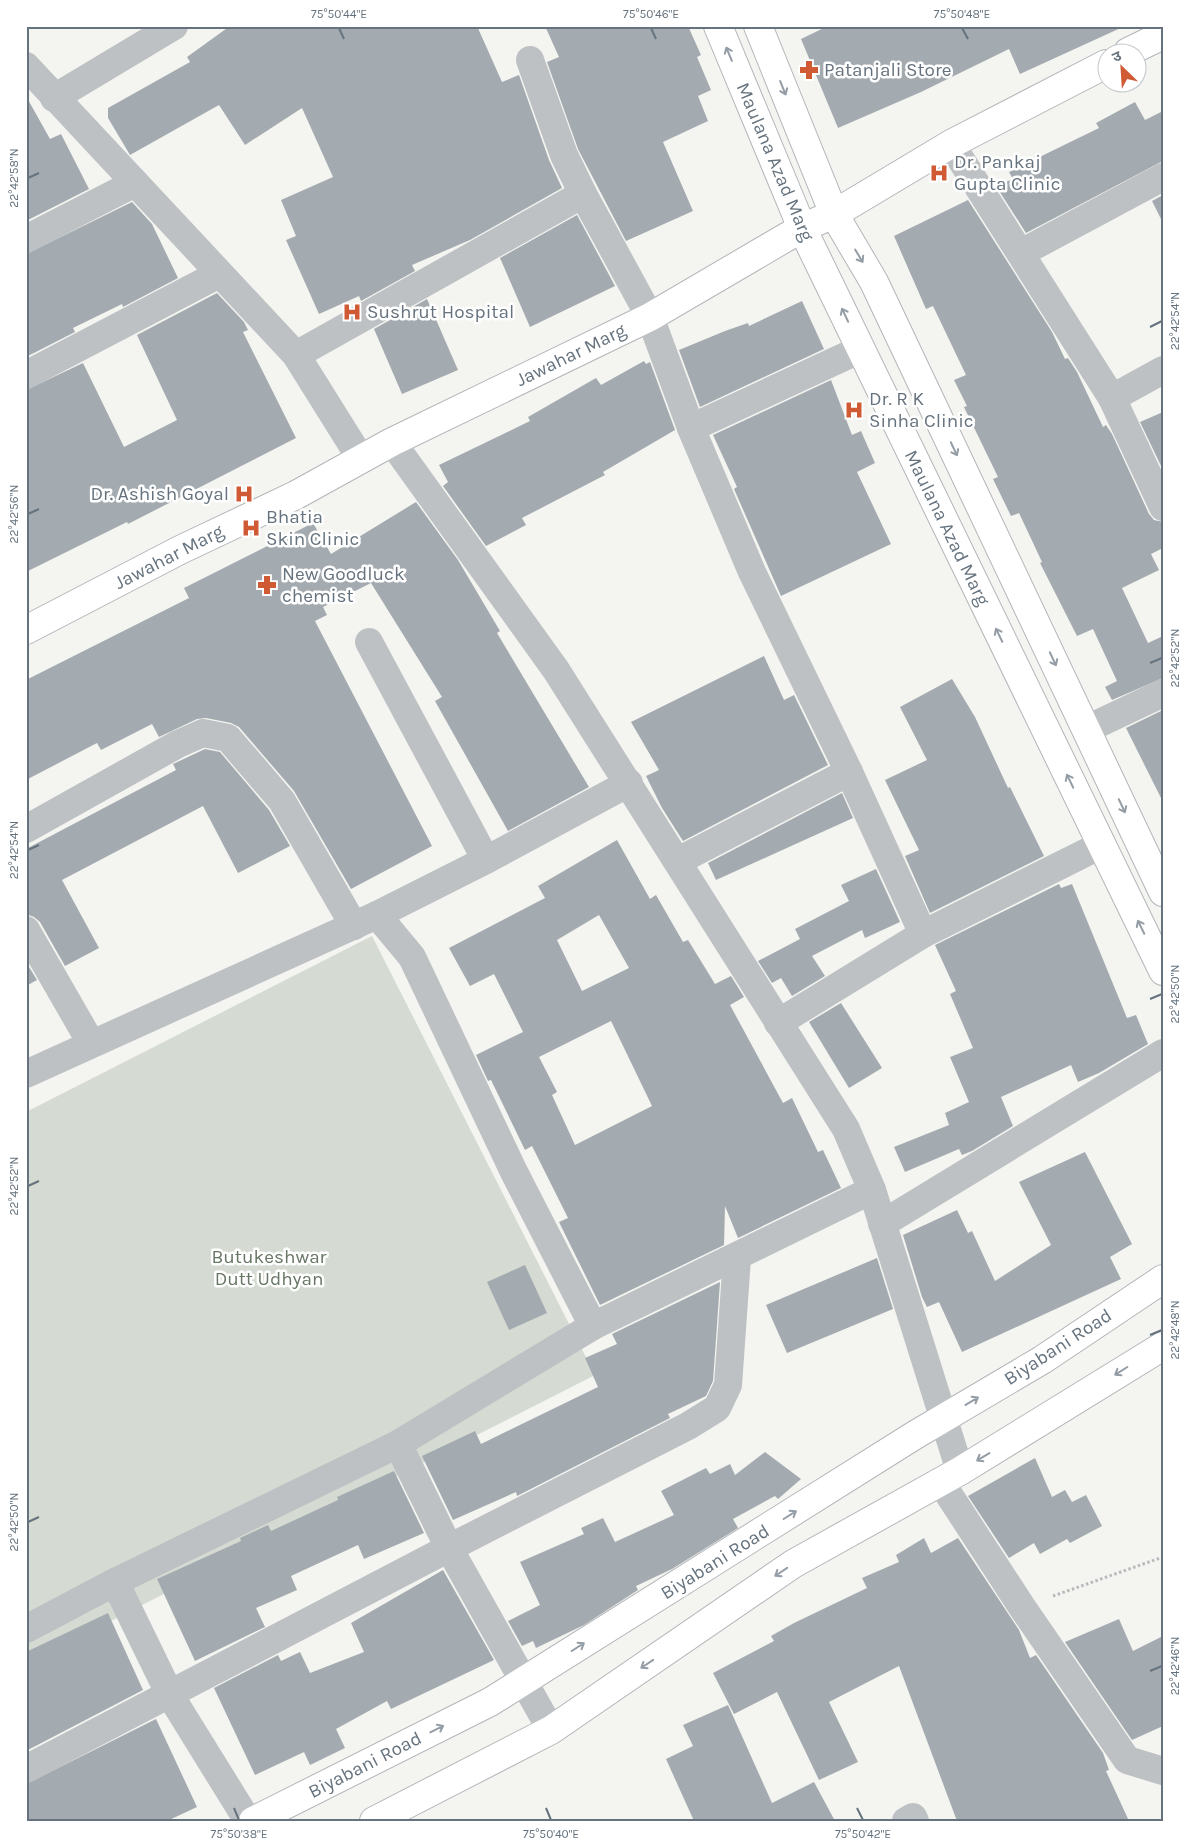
<svg xmlns="http://www.w3.org/2000/svg" width="1189" height="1847" font-family="Karla,'Noto Sans Devanagari',sans-serif">
<style>
.green{fill:#d5dad2}
.building{fill:#a4abb0;fill-rule:evenodd}
.lines{fill:none;stroke-linecap:round;stroke-linejoin:round}
.secondary-casing{stroke:#b2b6ba;stroke-width:30}
.path{stroke:#b7babc;stroke-width:3;stroke-dasharray:2.5 2.5;stroke-linecap:butt}
.street{stroke:#bdc1c4;stroke-width:28}
.secondary{stroke:#fff;stroke-width:28}
.oneway{stroke:#949da5}
.ticks{fill:none;stroke:#66737e;stroke-width:2}
.labels{text-anchor:middle;dominant-baseline:central;stroke-width:5;stroke-linejoin:round;paint-order:stroke}
.poi-label{font-size:19px;fill:#66737e;stroke:#fff;text-anchor:start}
.street-label{font-size:19px;fill:#66737e;stroke:#fff}
.park-label{font-size:19px;fill:#677664;stroke:#fff}
.neatline{fill:none;stroke:#66737e;stroke-width:2}
.ticks-label{font-size:12px;text-anchor:middle;fill:#66737e}
</style>
<rect width="100%" height="100%" fill="#f4f4f0"/>
<!-- green -->
<polygon class="green" points="372,936 595,1375 26,1664 26,1112"/>
<!-- building -->
<g class="building">
<polygon points="230,26 477,26 502,82 519,75 549,160 562,188 470,240 412,265 415,271 361,301 359,296 319,314 286,240 296,236 281,200 333,177 302,108 245,145 219,105 130,155 108,118 108,108 190,62 187,57"/>
<polygon points="545,26 688,26 701,55 697,57 711,90 698,96 708,121 663,142 693,211 626,241 578,149 547,62 559,57"/>
<polygon points="828,26 1125,26 1020,74 1009,49 921,92 838,128 801,39"/>
<polygon points="26,96 50,139 61,134 89,189 26,221"/>
<polygon points="1135,102 1145,120 1163,111 1163,161 1026,233 996,186 1013,179 1009,172 1099,128 1096,123"/>
<polygon points="1163,195 1163,223 1152,201"/>
<polygon points="968,200 1052,332 1065,359 1068,358 1077,372 1103,427 1106,425 1112,434 1149,514 1154,520 1163,522 1163,548 1151,554 1159,570 1122,588 1148,643 1163,636 1163,678 1112,700 1105,687 1117,681 1093,629 1077,636 1040,563 1042,562 1019,513 1011,516 993,479 998,477 964,407 967,406 954,380 966,375 933,306 926,309 894,236"/>
<polygon points="132,202 152,224 178,278 123,307 122,304 73,328 75,332 26,357 26,254"/>
<polygon points="577,215 615,286 530,327 500,258"/>
<polygon points="217,293 244,322 248,330 243,332 296,438 128,524 127,522 26,572 26,390 83,363 124,447 177,420 137,335"/>
<polygon points="427,299 458,370 402,394 374,329"/>
<polygon points="802,301 824,349 700,407 679,350 725,331 748,323 749,326"/>
<polygon points="644,361 646,364 650,362 675,430 603,472 605,475 522,518 526,525 486,546 443,486 448,482 439,465 530,421 528,417 596,378 601,385"/>
<polygon points="831,380 852,435 861,431 875,463 857,472 891,544 781,596 734,489 737,487 713,435"/>
<polygon points="1163,412 1163,470 1140,422"/>
<polygon points="416,502 458,560 500,631 497,633 589,787 508,831 435,701 442,697 371,583 323,607 327,615 315,621 432,846 351,889 294,791 239,727 231,723 206,718 197,719 159,737 152,724 101,750 97,743 26,780 26,680 189,598 184,588 313,523 331,554"/>
<polygon points="764,656 784,700 794,695 828,765 683,841 662,808 646,776 659,770 631,722"/>
<polygon points="952,679 975,717 1008,788 1010,787 1044,856 930,913 905,856 919,850 885,780 927,760 900,707"/>
<polygon points="1163,710 1163,802 1126,728"/>
<polygon points="205,749 220,752 269,810 290,846 238,873 203,806 62,880 99,948 65,966 40,922 34,917 26,914 26,849 176,770 173,764"/>
<polygon points="842,793 853,818 716,880 708,863"/>
<path d="M617 840 650 899 656 895 683 942 688 940 715 984 731 976 744 997 730 1005 783 1103 792 1098 818 1152 823 1150 841 1188 738 1238 725 1206 724 1245 600 1305 559 1222 568 1218 532 1146 525 1150 491 1080 488 1081 476 1055 523 1032 494 974 470 986 449 948 545 898 538 886ZM599 915 629 968 582 991 557 940ZM611 1021 652 1106 575 1145 552 1095 557 1092 539 1057Z"/>
<polygon points="876,869 900,922 865,938 862,930 812,956 825,976 792,996 781,978 772,983 758,961 800,939 795,929 849,901 841,885"/>
<polygon points="1059,884 1061,888 1072,884 1127,1018 1136,1015 1148,1044 1099,1073 1078,1082 1071,1065 1001,1097 1013,1126 972,1151 962,1155 959,1149 905,1172 894,1147 949,1125 945,1113 969,1102 950,1057 973,1048 950,994 956,991 935,945"/>
<polygon points="26,962 37,980 26,986"/>
<polygon points="841,1003 882,1068 849,1088 809,1022"/>
<polygon points="1085,1152 1132,1244 1110,1257 1121,1279 962,1352 939,1302 927,1307 922,1297 903,1235 957,1210 968,1233 972,1231 995,1281 1051,1245 1019,1182"/>
<polygon points="877,1258 893,1309 787,1353 766,1305"/>
<polygon points="525,1265 547,1313 509,1330 487,1282"/>
<polygon points="720,1282 713,1381 706,1396 668,1414 670,1418 517,1496 516,1492 453,1520 422,1456 475,1431 481,1444 598,1387 585,1358 617,1344 612,1334"/>
<polygon points="765,1452 801,1479 778,1499 775,1496 733,1519 738,1528 672,1569 636,1586 638,1590 584,1625 536,1648 533,1641 522,1646 508,1621 540,1605 520,1562 584,1534 581,1528 603,1518 615,1542 674,1515 661,1491 706,1468 710,1474 730,1464 735,1475"/>
<polygon points="1035,1458 1052,1497 1065,1490 1072,1502 1086,1495 1102,1526 1070,1543 1067,1539 1040,1554 1034,1543 1009,1558 968,1496"/>
<polygon points="394,1471 424,1533 364,1559 358,1545 291,1576 297,1590 256,1608 265,1627 195,1661 157,1579 241,1541 240,1538 268,1525 271,1531 338,1500 337,1497"/>
<polygon points="924,1538 931,1553 958,1538 1019,1630 1030,1658 1036,1655 1103,1753 1109,1770 1106,1771 1129,1821 957,1821 899,1666 829,1702 858,1762 819,1780 777,1692 734,1714 713,1673 774,1641 771,1636 794,1623 867,1588 862,1578 899,1562 896,1555"/>
<polygon points="443,1570 494,1660 391,1709 387,1701 336,1729 345,1748 310,1765 304,1752 255,1775 214,1688 278,1655 281,1661 300,1652 310,1673 364,1652 351,1623"/>
<polygon points="108,1613 143,1690 26,1751 26,1652"/>
<polygon points="1119,1619 1133,1651 1163,1636 1163,1726 1132,1740 1065,1642"/>
<polygon points="728,1705 772,1803 814,1782 835,1821 694,1821 666,1759 693,1746 683,1725"/>
<polygon points="156,1719 197,1807 167,1821 26,1821 26,1784"/>
</g>
<g class="lines">
<!-- secondary casing -->
<g class="secondary-casing">
<g id="secondary">
<polyline points="718,26 802,228 1163,971"/>
<polyline points="758,26 834,214 874,282 1163,892"/>
<polyline points="1128,52 1163,35"/>
<polyline points="26,630 180,550 296,495 392,442 650,317 802,228 834,214 951,144 1106,64"/>
<polyline points="253,1821 490,1702 915,1435 1042,1360 1163,1279"/>
<polyline points="374,1821 551,1730 793,1564 960,1471 1163,1346"/>
</g>
</g>
<!-- path -->
<polyline class="path" points="1053,1596 1163,1557"/>
<!-- street -->
<g class="street">
<polyline points="530,60 564,155 583,194 650,317 691,428 752,572 849,772 923,934"/>
<polyline points="26,66 296,355 361,459"/>
<polyline points="54,98 174,26"/>
<polyline points="951,144 1112,398 1163,507"/>
<polyline points="26,239 135,183"/>
<polyline points="1021,253 1163,177"/>
<polyline points="296,355 583,194"/>
<polyline points="26,375 219,274"/>
<polyline points="1112,398 1163,370"/>
<polyline points="691,428 861,349"/>
<polyline points="392,442 556,670 846,1129 872,1190 960,1471"/>
<polyline points="369,642 486,860 377,915"/>
<polyline points="1087,729 1163,693"/>
<polyline points="26,829 178,744 203,733 228,738 282,801 354,926"/>
<polyline points="486,860 629,783"/>
<polyline points="678,861 849,772"/>
<polyline points="26,930 91,1043"/>
<polyline points="778,1023 923,934 1101,845"/>
<polyline points="26,1074 377,915 412,957 514,1172 593,1326"/>
<polyline points="882,1224 1163,1053"/>
<polyline points="398,1444 449,1548 551,1730"/>
<polyline points="940,1481 1022,1607 1127,1760 1163,1771"/>
<polyline points="115,1582 170,1695 248,1821"/>
<polyline points="26,1629 115,1582 398,1444 593,1326 872,1190"/>
<polyline points="26,1769 449,1548 688,1426 717,1408 728,1385 737,1258"/>
<polyline points="906,1821 913,1817 915,1821"/>
</g>
<!-- secondary -->
<use href="#secondary" class="secondary"/>
</g>
<!-- one-way arrows -->
<defs><path id="oneway-shaft" d="M-6 0H5M1.5-3L5.5 0L1.5 3" fill="none" stroke-width="1.6" stroke-linecap="round" stroke-linejoin="round" transform="scale(1.25)"/></defs>
<g class="oneway">
<use href="#oneway-shaft" transform="translate(729 54) rotate(-113)"/>
<use href="#oneway-shaft" transform="translate(783 88) rotate(68)"/>
<use href="#oneway-shaft" transform="translate(859 256) rotate(59)"/>
<use href="#oneway-shaft" transform="translate(845 315) rotate(-115)"/>
<use href="#oneway-shaft" transform="translate(954 449) rotate(65)"/>
<use href="#oneway-shaft" transform="translate(999 635) rotate(-116)"/>
<use href="#oneway-shaft" transform="translate(1053 659) rotate(65)"/>
<use href="#oneway-shaft" transform="translate(1070 781) rotate(-116)"/>
<use href="#oneway-shaft" transform="translate(1122 806) rotate(65)"/>
<use href="#oneway-shaft" transform="translate(1141 927) rotate(-116)"/>
<use href="#oneway-shaft" transform="translate(1121 1371) rotate(148)"/>
<use href="#oneway-shaft" transform="translate(972 1401) rotate(-31)"/>
<use href="#oneway-shaft" transform="translate(983 1457) rotate(149)"/>
<use href="#oneway-shaft" transform="translate(790 1515) rotate(-32)"/>
<use href="#oneway-shaft" transform="translate(781 1572) rotate(146)"/>
<use href="#oneway-shaft" transform="translate(578 1647) rotate(-32)"/>
<use href="#oneway-shaft" transform="translate(647 1664) rotate(146)"/>
<use href="#oneway-shaft" transform="translate(437 1729) rotate(-27)"/>
</g>
<!-- ticks -->
<path class="ticks" d="M339 28 344 39M651 28 656 39M962 28 968 39M28 178 39 173M1150 327 1162 321M28 514 39 509M1150 663 1162 658M28 850 39 845M1150 999 1162 994M28 1186 39 1181M1150 1335 1162 1330M28 1522 39 1517M1150 1671 1162 1666M234 1808 239 1820M546 1808 551 1820M857 1808 863 1820"/>
<!-- icons -->
<defs>
<g id="pharmacy-bare" transform="scale(1.5)"><path d="M-2-6h4v4h4v4h-4v4h-4v-4h-4v-4h4Z" fill="#cf5a34" stroke="#fff" stroke-width="2.5" paint-order="stroke"/></g>
<g id="hospital-bare" transform="scale(1.5)"><path d="M-5-5h3v3.5h4V-5h3V5h-3V1.5h-4V5h-3Z" fill="#cf5a34" stroke="#fff" stroke-width="2.5" paint-order="stroke"/></g>
</defs>
<g fill-rule="evenodd">
<use href="#pharmacy-bare" x="809" y="70"/>
<use href="#hospital-bare" x="939" y="173"/>
<use href="#hospital-bare" x="352" y="312"/>
<use href="#hospital-bare" x="854" y="410"/>
<use href="#hospital-bare" x="244" y="494"/>
<use href="#hospital-bare" x="251" y="528"/>
<use href="#pharmacy-bare" x="267" y="585"/>
</g>
<g class="labels">
<!-- poi labels -->
<g class="poi-label">
<text x="824" y="70">Patanjali Store</text>
<text x="954" y="162">Dr. Pankaj<tspan x="954" dy="22">Gupta Clinic</tspan></text>
<text x="367" y="312">Sushrut Hospital</text>
<text x="869" y="399">Dr. R K<tspan x="869" dy="22">Sinha Clinic</tspan></text>
<text x="229" y="494" text-anchor="end">Dr. Ashish Goyal</text>
<text x="266" y="517">Bhatia<tspan x="266" dy="22">Skin Clinic</tspan></text>
<text x="282" y="574">New Goodluck<tspan x="282" dy="22">chemist</tspan></text>
</g>
<!-- street labels -->
<g class="street-label">
<text transform="translate(775 162) rotate(67)">Maulana Azad Marg</text>
<text transform="translate(571 355) rotate(-26)">Jawahar Marg</text>
<text transform="translate(947 528) rotate(64)">Maulana Azad Marg</text>
<text transform="translate(169 557) rotate(-27)">Jawahar Marg</text>
<text transform="translate(1058 1347) rotate(-33)">Biyabani Road</text>
<text transform="translate(715 1562) rotate(-32)">Biyabani Road</text>
<text transform="translate(365 1765) rotate(-27)">Biyabani Road</text>
</g>
<!-- park labels -->
<g class="park-label">
<text x="269" y="1257">Butukeshwar<tspan x="269" dy="22">Dutt Udhyan</tspan></text>
</g>
</g>
<!-- border -->
<rect width="1189" height="1847" fill="none" stroke="#ffffff" stroke-width="55"/>
<!-- north arrow -->
<g transform="translate(1122 68) rotate(335)"><circle r="24" fill="#ffffff" stroke="#c2c7cb"/>
<path d="M0-4L9 19L0 12L-9 19Z" fill="#cf5a34"/>
<text y="-8" font-size="14" font-weight="bold" text-anchor="middle" fill="#66737e">उ</text>
</g>
<rect x="28" y="28" width="1134" height="1792" class="neatline"/>
<g class="ticks-label">
<text x="339" y="18">75°50'44"E</text>
<text x="651" y="18">75°50'46"E</text>
<text x="962" y="18">75°50'48"E</text>
<text transform="translate(14 178) rotate(-90)" y="4">22°42'58"N</text>
<text transform="translate(1175 321) rotate(-90)" y="4">22°42'54"N</text>
<text transform="translate(14 514) rotate(-90)" y="4">22°42'56"N</text>
<text transform="translate(1175 658) rotate(-90)" y="4">22°42'52"N</text>
<text transform="translate(14 850) rotate(-90)" y="4">22°42'54"N</text>
<text transform="translate(1175 994) rotate(-90)" y="4">22°42'50"N</text>
<text transform="translate(14 1186) rotate(-90)" y="4">22°42'52"N</text>
<text transform="translate(1175 1330) rotate(-90)" y="4">22°42'48"N</text>
<text transform="translate(14 1522) rotate(-90)" y="4">22°42'50"N</text>
<text transform="translate(1175 1666) rotate(-90)" y="4">22°42'46"N</text>
<text x="239" y="1838">75°50'38"E</text>
<text x="551" y="1838">75°50'40"E</text>
<text x="863" y="1838">75°50'42"E</text>
</g>
</svg>
